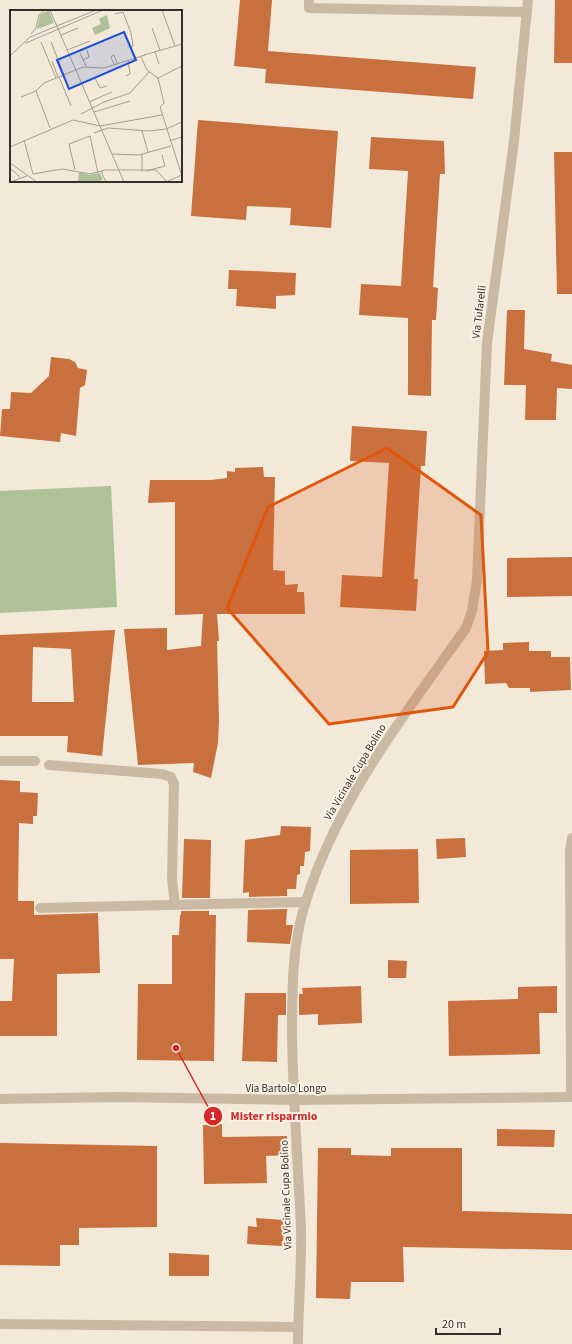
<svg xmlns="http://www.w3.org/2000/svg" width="572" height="1344" font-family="'Source Sans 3',sans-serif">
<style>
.green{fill:#afc198}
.building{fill:#c9703f;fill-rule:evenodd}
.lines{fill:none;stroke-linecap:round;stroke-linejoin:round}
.minor{stroke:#cabaa4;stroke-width:10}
.tertiary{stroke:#cabaa4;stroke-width:10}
.marked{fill:#df570d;fill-opacity:0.2;stroke:#df570d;stroke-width:3;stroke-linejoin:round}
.labels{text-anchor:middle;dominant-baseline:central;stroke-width:4;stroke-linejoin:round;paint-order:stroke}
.street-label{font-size:11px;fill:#352d26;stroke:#faf2e5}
.inset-road{fill:none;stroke:#a69e91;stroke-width:1}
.view{fill:#1d4ed8;fill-opacity:0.15;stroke:#1d4ed8;stroke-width:2}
.inset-edge{fill:none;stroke:#352d26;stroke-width:2}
.leader{fill:none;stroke:#d62828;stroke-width:1.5}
.callout-dot{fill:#d62828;stroke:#faf2e5;stroke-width:1.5}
.mark-label{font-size:12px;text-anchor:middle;font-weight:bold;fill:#fff}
.callout-label{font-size:12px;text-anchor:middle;font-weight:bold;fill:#d62828;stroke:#faf2e5;stroke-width:4;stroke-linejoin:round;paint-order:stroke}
</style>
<rect width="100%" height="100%" fill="#f2e9d9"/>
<!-- green -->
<polygon class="green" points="111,486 117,607 0,613 0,491"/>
<!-- building -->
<g class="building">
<polygon points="240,0 272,0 268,51 476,67 473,99 265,83 266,69 234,66"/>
<polygon points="555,0 572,0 572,63 554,63"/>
<polygon points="198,120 338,131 331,228 290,225 291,208 247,206 246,220 191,216"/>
<polygon points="371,137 444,141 445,174 440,174 433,287 438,288 436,320 432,320 431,396 408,395 408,318 359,315 361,284 401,286 408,171 369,169"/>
<polygon points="554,152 572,152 572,294 557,294"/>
<polygon points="229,270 296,273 295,295 276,296 276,309 236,306 237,289 228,289"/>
<polygon points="507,310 525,310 524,349 552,354 551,361 572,365 572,389 557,388 556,420 525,420 526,385 504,385"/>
<polygon points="51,357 69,359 75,362 78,368 87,370 85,385 80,388 76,436 61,433 60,442 0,436 2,409 10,409 11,392 31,393 49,376"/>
<polygon points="352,426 427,431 425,466 421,466 414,579 418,579 416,611 340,607 342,575 382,577 389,463 350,461"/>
<polygon points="263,467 264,477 275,477 273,570 285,571 285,585 298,584 297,592 304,592 305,614 217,614 219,641 217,641 219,720 218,743 211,778 193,772 194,763 138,765 124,629 167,628 167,650 201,646 203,614 175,615 175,502 148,503 150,480 211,480 227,478 227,471 235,472 235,468"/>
<polygon points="572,557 572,596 507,597 507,558"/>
<path d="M115 630 102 756 67 752 68 736H0V635ZM33 647 71 649 74 702H32Z"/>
<polygon points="529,642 529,651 551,651 551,657 570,657 571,690 530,692 530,688 509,688 506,683 485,684 484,651 503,650 503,643"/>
<polygon points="0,780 20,781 20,792 38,793 37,816 33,816 33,824 19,823 18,901 34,901 34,915 98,913 100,973 57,974 57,1036 0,1036 0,1001 12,1001 14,959 0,959"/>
<polygon points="281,826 311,827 310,851 305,852 304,866 300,866 300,874 297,875 296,889 287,889 287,896 249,897 249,892 243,893 245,840 280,835"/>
<polygon points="465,838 466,857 437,859 436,839"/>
<polygon points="184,839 211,840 210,898 182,898"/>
<polygon points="418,849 419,903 350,904 350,850"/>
<polygon points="287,909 286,925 293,925 290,944 247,942 248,910"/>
<polygon points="181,911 209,911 209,915 216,915 214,1061 137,1060 138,984 172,984 172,935 179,935 180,915 181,915"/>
<polygon points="388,960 407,961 406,978 388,978"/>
<polygon points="361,986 362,1023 318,1025 318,1014 299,1015 299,994 303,994 302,988"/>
<polygon points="557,986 557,1013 539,1013 540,1054 449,1056 448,1001 518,999 518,987"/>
<polygon points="245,993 286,993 286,1015 278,1015 277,1062 242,1061"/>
<polygon points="222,1124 222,1137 287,1136 287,1155 266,1156 267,1183 204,1184 203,1125"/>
<polygon points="497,1129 555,1130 554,1147 497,1146"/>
<polygon points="0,1143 157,1146 157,1227 79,1228 79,1245 60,1245 60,1266 0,1265"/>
<polygon points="318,1148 351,1148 351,1155 391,1156 391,1148 462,1148 462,1211 572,1214 572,1250 403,1247 404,1282 351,1282 350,1299 316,1298"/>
<polygon points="256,1218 284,1220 283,1246 247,1244 248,1226 257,1227"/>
<polygon points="169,1253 209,1255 209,1276 169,1276"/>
</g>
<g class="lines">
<!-- minor -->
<g class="minor">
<polyline points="309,0 309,8 526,12"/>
<polyline points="0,761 35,761"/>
<polyline points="49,765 162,774 171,777 174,784 172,879 175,905"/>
<polyline points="40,908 305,902"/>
<polyline points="571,1097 570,850 572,838"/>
<polyline points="0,1324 298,1327"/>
<path d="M298 1344C298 1306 302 1267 301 1229 298 1164 293 1099 292 1034 292 990 292 943 306 901 338 799 405 714 466 628L472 611 477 580 487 343 514 141 528 0"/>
</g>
<!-- tertiary -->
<polyline class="tertiary" points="0,1099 118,1097 293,1100 572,1097"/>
</g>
<!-- marked area -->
<path class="marked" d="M387 448 481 515 488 652 453 707 329 724 227 608 268 507Z"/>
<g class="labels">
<!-- street labels -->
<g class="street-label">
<text transform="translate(479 312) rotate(-83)">Via Tufarelli</text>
<text transform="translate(355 772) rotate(-59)">Via Vicinale Cupa Bolino</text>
<text x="286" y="1088">Via Bartolo Longo</text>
<text transform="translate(286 1195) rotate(-92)">Via Vicinale Cupa Bolino</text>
</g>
</g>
<!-- overview -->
<g transform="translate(10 10)">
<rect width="172" height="172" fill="#f2e9d9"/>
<path d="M39 0 44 13 27 19 30 5ZM97 5 100 18 85 25 82 18 91 14 89 9ZM69 162 79 165 90 163 93 169 88 172H68Z" fill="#afc198"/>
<path class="inset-road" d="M40 0 114 172M152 0 165 36M105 4 113 2 121 23 123 36 120 37 125 48M142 18 150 40M21 24 26 18 29 5 35 0M51 25 68 18M31 32 46 68M41 32 54 65M16 33 93 0M57 40 80 31M145 42 149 54M70 43 76 56M134 45 172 34M0 46 20 27 86 0M131 47 137 60 148 68 154 93 150 97 172 166M73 50 79 47 77 40M42 51 48 67M104 54 101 47 104 45 107 53M116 66 120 64 118 50M49 67 61 96M148 68 172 56M72 73 85 68 90 78 97 76M11 87 26 81M79 92 102 82M84 102 120 91M71 104 94 92 120 83 139 62M40 118 26 81 34 73 73 57 94 58 135 45M98 118 139 121 156 119 172 112M132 121 138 142M84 123 98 118M14 130 23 164 52 159 80 164 95 160H146L157 172M159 131 172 127M0 137 63 110 90 116 152 105M102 144 129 145 161 136M0 153 27 172M0 158 10 167M65 160 59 134 80 126 88 163M91 161 96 172M136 161 155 156 152 145M132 162V144M0 172 17 166M156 172 172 165"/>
<path class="view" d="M114 22 126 50 59 79 47 50Z"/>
<rect width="172" height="172" class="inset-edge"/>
</g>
<!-- callouts -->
<path class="leader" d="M176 1048L213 1116"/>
<g class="callout-dot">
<circle cx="176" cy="1048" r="4"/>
<circle cx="213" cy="1116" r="10"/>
</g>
<g class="mark-label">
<text x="213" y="1120">1</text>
</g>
<g class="callout-label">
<text x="274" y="1120">Mister risparmio</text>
</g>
<!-- scale -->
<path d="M436 1328v6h64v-6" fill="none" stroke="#352d26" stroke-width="2"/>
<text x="442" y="1328" font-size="12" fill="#352d26" stroke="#faf2e5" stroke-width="3" paint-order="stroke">20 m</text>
</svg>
